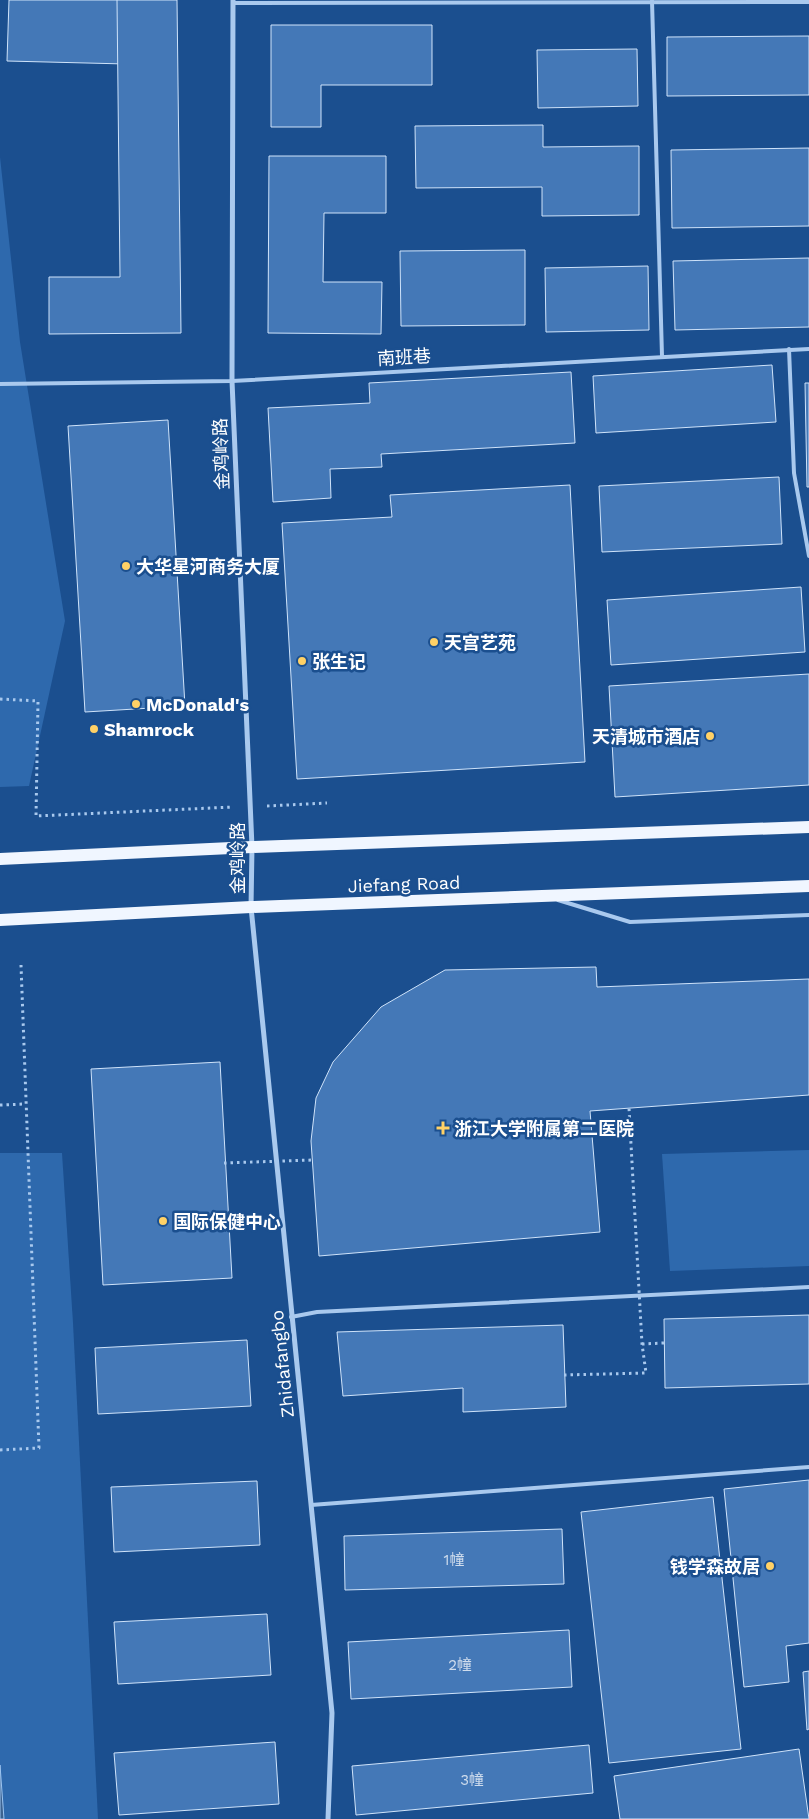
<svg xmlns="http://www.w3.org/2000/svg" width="809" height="1819" font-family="'Work Sans','Noto Sans SC',sans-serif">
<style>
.green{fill:#2e69ad}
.water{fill:#3c6290;stroke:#9cc4f0}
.building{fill:#4478b7;stroke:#cfe3fa}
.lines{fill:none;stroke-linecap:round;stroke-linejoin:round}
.path{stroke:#a9c9ee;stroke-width:3;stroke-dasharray:2.5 4;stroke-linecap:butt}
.lane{stroke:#a9c9ee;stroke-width:4}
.street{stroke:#a9c9ee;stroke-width:5}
.primary{stroke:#f0f6ff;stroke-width:12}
.path-bridge{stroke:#a9c9ee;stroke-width:3;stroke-dasharray:2.5 4;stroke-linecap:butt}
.poi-dot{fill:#ffd166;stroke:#1b4f8f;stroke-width:2}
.labels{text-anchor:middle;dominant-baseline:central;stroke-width:5;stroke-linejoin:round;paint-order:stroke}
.number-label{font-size:15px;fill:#d0dded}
.street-label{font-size:18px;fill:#fff;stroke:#1b4f8f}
.poi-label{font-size:18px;font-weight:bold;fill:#fff;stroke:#1b4f8f;text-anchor:start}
</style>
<rect width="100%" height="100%" fill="#1b4f8f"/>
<!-- green -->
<g class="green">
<polygon points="0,157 20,342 65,621 29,786 0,787"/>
<polygon points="809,1150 809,1266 670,1271 662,1154"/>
<polygon points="0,1153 62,1153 73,1323 98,1819 0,1819"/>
</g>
<!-- water -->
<polygon class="water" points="0,1765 4,1819 0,1819"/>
<!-- building -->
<g class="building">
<polygon points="9,0 127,0 126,64 7,61"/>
<polygon points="117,0 177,0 181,333 49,334 49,277 120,277"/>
<polygon points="271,25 432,25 432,85 321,85 321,127 271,127"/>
<polygon points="809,36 809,95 667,96 667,37"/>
<polygon points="637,49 638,106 538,108 537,50"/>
<polygon points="543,125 543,147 639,146 639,215 542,216 542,187 416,188 415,126"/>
<polygon points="809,148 809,226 672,228 671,150"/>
<polygon points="269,156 386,156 386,213 324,213 323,282 382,282 381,334 268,333"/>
<polygon points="525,250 525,325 401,326 400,251"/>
<polygon points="809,258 809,327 675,330 673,261"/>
<polygon points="648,266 649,330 546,332 545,268"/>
<polygon points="772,365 776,422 596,433 593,376"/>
<polygon points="571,372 575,443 381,454 382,467 330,469 331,498 273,502 268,408 370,403 369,383"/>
<polygon points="805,383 809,383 809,487 807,487"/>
<polygon points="168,420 185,706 85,712 68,426"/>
<polygon points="779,477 782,544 602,552 599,486"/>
<polygon points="570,485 585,762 297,779 282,523 392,517 390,495"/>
<polygon points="801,587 805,652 611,665 607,600"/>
<polygon points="809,674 809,785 615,797 609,686"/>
<polygon points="596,967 597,987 809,979 809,1095 590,1111 600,1232 319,1256 311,1141 316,1098 333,1062 381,1007 445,970"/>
<polygon points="220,1062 232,1278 103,1285 91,1069"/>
<polygon points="809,1315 809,1384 665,1388 664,1319"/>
<polygon points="563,1325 566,1407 463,1412 463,1388 343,1396 337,1332"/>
<polygon points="247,1340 251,1406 98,1414 95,1348"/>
<polygon points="809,1480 809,1643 786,1646 789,1682 744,1687 724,1489"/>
<polygon points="257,1481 260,1545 114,1552 111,1487"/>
<polygon points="713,1497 741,1749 609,1763 581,1512"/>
<polygon points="562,1529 564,1584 345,1590 344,1536"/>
<polygon points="267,1614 271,1675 118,1684 114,1622"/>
<polygon points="569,1630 572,1687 351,1699 348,1642"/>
<polygon points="809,1671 809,1729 807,1730 803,1672"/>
<polygon points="275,1742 279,1804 119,1815 114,1753"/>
<polygon points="589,1745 593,1793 356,1815 352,1766"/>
<polygon points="799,1749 809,1819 620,1819 614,1776"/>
</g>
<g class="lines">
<!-- path -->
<g class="path">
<polyline points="0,699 38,701 36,816 233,807"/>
<polyline points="267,806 327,803"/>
<polyline points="0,1105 25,1104"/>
<polyline points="642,1344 664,1343"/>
<polyline points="0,1450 39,1448 21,965"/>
</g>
<!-- lane -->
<g class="lane">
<polyline points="652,1 662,356"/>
<polyline points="233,3 809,2"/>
<polyline points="789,349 794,473 809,556"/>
<polyline points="0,384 232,381 809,349"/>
<polyline points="558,900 630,922 809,915"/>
<polyline points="291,1317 317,1312 809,1287"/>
<polyline points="311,1505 809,1467"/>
</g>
<!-- street -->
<polyline class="street" points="233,0 232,381 252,847 251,907 332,1713 328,1819"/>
<!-- primary -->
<g class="primary">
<polyline points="0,859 252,847 809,827"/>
<polyline points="0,920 251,907 809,886"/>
</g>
<!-- path-bridge -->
<g class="path-bridge">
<polyline points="224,1163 313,1160"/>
<polyline points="564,1375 646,1373 642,1344 629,1108"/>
</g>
</g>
<!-- markers -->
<g class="poi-dot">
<circle cx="126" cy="566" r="5"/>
<circle cx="434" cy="642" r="5"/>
<circle cx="302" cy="661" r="5"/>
<circle cx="136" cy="704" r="5"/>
<circle cx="94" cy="729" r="5"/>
<circle cx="710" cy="736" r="5"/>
<path d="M440.5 1120.5h5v5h5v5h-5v5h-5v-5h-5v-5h5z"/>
<circle cx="163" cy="1221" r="5"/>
<circle cx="770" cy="1566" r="5"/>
</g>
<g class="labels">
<!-- number labels -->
<g class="number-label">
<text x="454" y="1560">1幢</text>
<text x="460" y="1665">2幢</text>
<text x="472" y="1780">3幢</text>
</g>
<!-- street labels -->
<g class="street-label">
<text transform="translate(404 357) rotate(-3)">南班巷</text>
<text transform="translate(221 454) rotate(-92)">金鸡岭路</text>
<text transform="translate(237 858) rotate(-90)">金鸡岭路</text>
<text transform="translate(404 884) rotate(-2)">Jiefang Road</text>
<text transform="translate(282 1364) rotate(-96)">Zhidafangbo</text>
</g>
<!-- poi labels -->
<g class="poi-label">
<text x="136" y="566">大华星河商务大厦</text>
<text x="444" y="642">天宫艺苑</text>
<text x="312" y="661">张生记</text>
<text x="146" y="704">McDonald's</text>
<text x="104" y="729">Shamrock</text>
<text x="700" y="736" text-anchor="end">天清城市酒店</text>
<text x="454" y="1128">浙江大学附属第二医院</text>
<text x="173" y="1221">国际保健中心</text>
<text x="760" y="1566" text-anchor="end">钱学森故居</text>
</g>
</g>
</svg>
